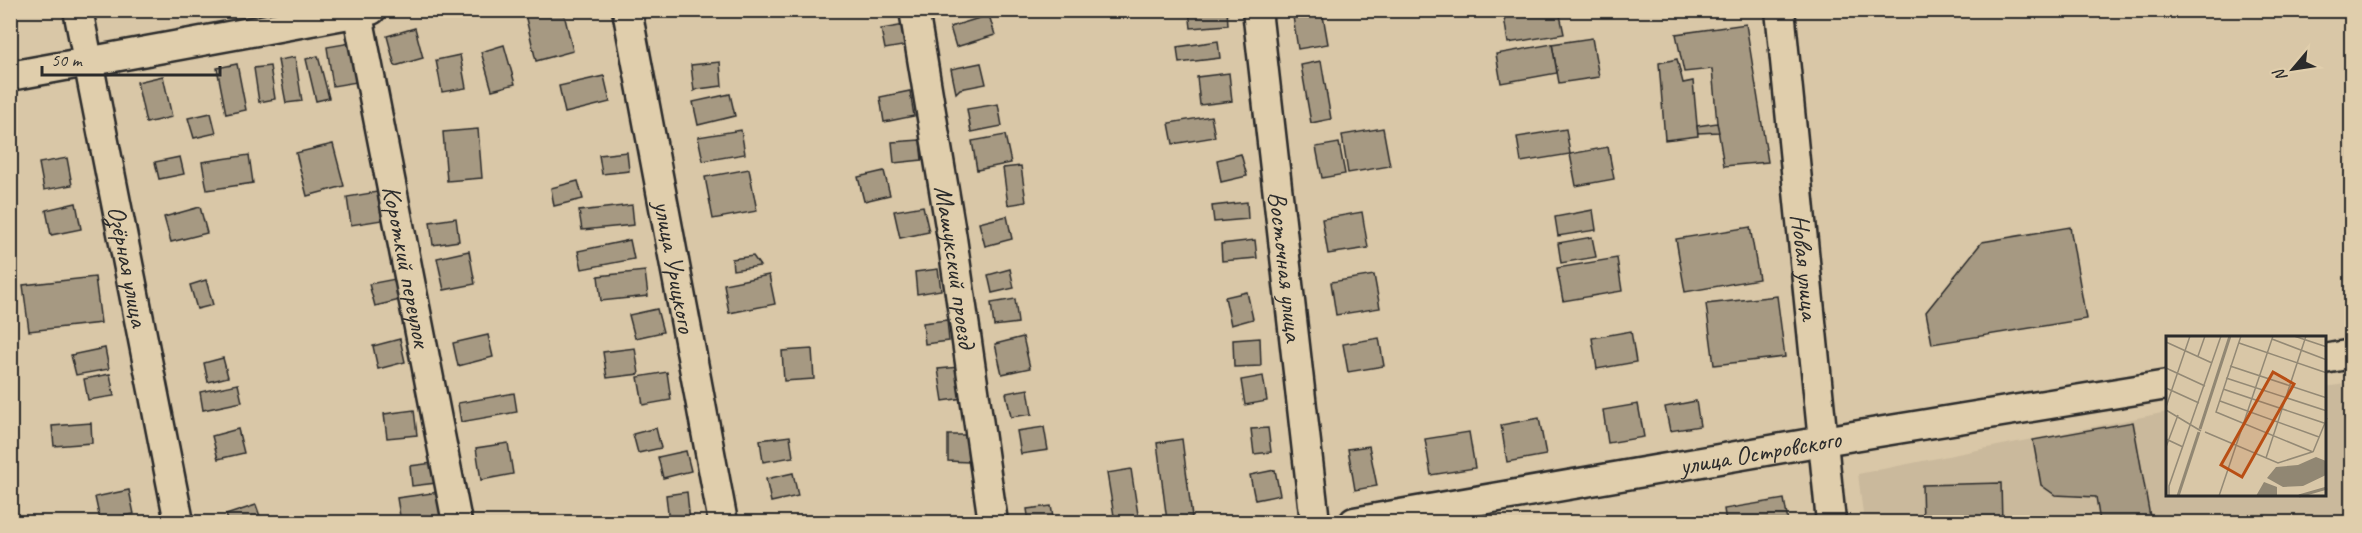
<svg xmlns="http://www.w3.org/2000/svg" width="2362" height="533" font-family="Caveat,sans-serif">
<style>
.built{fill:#cab99c}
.building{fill:#a69982;stroke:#2b2b2b;stroke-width:1.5}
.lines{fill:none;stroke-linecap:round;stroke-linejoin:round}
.minor-casing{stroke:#2b2b2b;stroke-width:33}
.minor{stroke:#e0ceac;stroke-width:28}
.labels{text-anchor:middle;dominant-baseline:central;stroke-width:5;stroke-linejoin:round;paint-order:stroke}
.street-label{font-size:26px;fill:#2b2b2b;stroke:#e0ceac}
.inset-river{fill:none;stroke:#918773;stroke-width:3}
.inset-road{fill:none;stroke:#938975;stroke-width:1.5}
.view{fill:#b94e14;fill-opacity:0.15;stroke:#b94e14;stroke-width:3}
.inset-edge{fill:none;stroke:#2b2b2b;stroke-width:3}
</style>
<rect width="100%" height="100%" fill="#d9c7a7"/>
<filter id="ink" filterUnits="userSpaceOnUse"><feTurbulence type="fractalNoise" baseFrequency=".0167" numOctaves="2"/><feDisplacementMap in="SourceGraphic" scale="12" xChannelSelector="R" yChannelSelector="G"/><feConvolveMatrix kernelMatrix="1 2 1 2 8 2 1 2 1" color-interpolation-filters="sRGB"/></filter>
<g filter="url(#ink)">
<!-- built -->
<polygon class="built" points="2351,383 2351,522 1864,522 1858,474 2167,412 2167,496 2324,496 2325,387"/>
<!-- building -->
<g class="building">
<polygon points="524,10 563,10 573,51 536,61"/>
<polygon points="1189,10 1227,10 1228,25 1191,28"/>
<polygon points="1292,10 1322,10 1328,44 1298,49"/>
<polygon points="1503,10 1559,10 1564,34 1508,43"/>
<polygon points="989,15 995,35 956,47 950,27"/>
<polygon points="910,24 914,44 885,49 881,29"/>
<polygon points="1746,24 1768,162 1724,166 1717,123 1712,69 1684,72 1676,34"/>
<polygon points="415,28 423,58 395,66 387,36"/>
<polygon points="1592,38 1599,77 1559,83 1552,44"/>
<polygon points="1218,41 1220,58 1179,63 1177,47"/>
<polygon points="356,42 363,81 333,86 327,47"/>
<polygon points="1552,44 1557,73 1501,83 1496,54"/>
<polygon points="504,45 515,84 492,90 481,52"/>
<polygon points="460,55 466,88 442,92 436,60"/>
<polygon points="318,56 329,98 316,101 306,59"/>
<polygon points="295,57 302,101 286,103 278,60"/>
<polygon points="1677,59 1683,83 1693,81 1698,136 1665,140 1659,63"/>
<polygon points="1321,61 1331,119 1311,123 1301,65"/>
<polygon points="720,62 722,86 698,89 694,91 691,65"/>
<polygon points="981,63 986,84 960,89 956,93 951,69"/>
<polygon points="237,64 246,110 226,114 217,68"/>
<polygon points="270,66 275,99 259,102 254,68"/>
<polygon points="1229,73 1232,101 1200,105 1197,77"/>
<polygon points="163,76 172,117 146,123 137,82"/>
<polygon points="604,76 610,102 565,113 559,86"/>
<polygon points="910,91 914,116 884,122 880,97"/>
<polygon points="730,94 735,116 698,125 693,102"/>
<polygon points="998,104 1002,126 971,132 967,109"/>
<polygon points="211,113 216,133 194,138 188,118"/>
<polygon points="1211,116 1215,137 1173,144 1169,123"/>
<polygon points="1717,123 1719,132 1698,133 1697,126"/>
<polygon points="1383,128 1390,166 1348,173 1342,135"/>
<polygon points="478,129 482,178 447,181 443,132"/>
<polygon points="1566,129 1570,154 1521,162 1517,137"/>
<polygon points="741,130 745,154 703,161 698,137"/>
<polygon points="1005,135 1011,163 977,170 972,141"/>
<polygon points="920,140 922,160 894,163 892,142"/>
<polygon points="1339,143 1345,174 1322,178 1316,147"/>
<polygon points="333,144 344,186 307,196 296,153"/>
<polygon points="1608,147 1614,179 1576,186 1570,154"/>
<polygon points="627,152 629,171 602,174 599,155"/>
<polygon points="1241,154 1247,176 1221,182 1217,160"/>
<polygon points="249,155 253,183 207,190 202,162"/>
<polygon points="180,157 184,174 159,179 155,162"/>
<polygon points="67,158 72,185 44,190 39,163"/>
<polygon points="1021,166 1026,202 1008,205 1003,168"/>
<polygon points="749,169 757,211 713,219 705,177"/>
<polygon points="884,171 890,195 864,201 858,177"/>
<polygon points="578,181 583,199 554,206 551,188"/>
<polygon points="377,192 382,220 351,225 347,197"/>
<polygon points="1247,202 1248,219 1214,222 1212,206"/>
<polygon points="76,203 81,229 51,235 46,210"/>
<polygon points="632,205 634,225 582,230 579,211"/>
<polygon points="923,206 929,232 900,238 894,211"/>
<polygon points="200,207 207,233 171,242 164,217"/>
<polygon points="1593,210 1596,230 1558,236 1555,217"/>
<polygon points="1362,212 1368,248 1328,254 1322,219"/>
<polygon points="1007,216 1012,239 985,246 979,223"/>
<polygon points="456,218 459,241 433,245 430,222"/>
<polygon points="1750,227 1759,279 1685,292 1676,239"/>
<polygon points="2070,227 2086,319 1932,344 1926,312 1982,242"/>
<polygon points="1592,237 1596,257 1561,263 1558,243"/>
<polygon points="630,240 634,259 582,269 578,251"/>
<polygon points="1255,240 1257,258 1222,261 1221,244"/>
<polygon points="469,251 475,284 444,290 437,258"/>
<polygon points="753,256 760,266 733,270 732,259"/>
<polygon points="1617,258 1622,291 1563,301 1557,268"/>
<polygon points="938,269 941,290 917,294 915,272"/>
<polygon points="1010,269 1014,288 992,293 988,275"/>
<polygon points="645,271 648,296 601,301 598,276"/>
<polygon points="769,275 775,304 729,313 724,284"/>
<polygon points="1374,275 1380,308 1336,315 1331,282"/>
<polygon points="95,277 101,323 29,331 23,285"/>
<polygon points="395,279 400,300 375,306 369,284"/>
<polygon points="206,280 213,305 197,309 190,285"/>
<polygon points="1247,292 1253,319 1231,325 1225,297"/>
<polygon points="1777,296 1785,357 1714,365 1706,304"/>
<polygon points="1015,299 1018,323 994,326 991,303"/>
<polygon points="657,309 663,332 635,338 629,315"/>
<polygon points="947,320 949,341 925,344 923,323"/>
<polygon points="1631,331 1636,362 1597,369 1592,338"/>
<polygon points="488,335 493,357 458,366 453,343"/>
<polygon points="1023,337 1030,368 1002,374 995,344"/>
<polygon points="1260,338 1261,366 1234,367 1233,340"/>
<polygon points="1379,338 1384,366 1348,372 1343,344"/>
<polygon points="400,339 405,362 378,369 373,346"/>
<polygon points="105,348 109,369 76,375 71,355"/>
<polygon points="635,348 639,374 607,378 603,352"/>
<polygon points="812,349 814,379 784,381 782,351"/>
<polygon points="223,358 228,377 208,382 204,363"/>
<polygon points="959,367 963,398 943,401 938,369"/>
<polygon points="667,372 671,400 643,405 638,377"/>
<polygon points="110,374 114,396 88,400 84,379"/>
<polygon points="1263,376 1267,401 1245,405 1241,380"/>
<polygon points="238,384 242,402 203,410 200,392"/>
<polygon points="1028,389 1032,414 1011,417 1006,393"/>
<polygon points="514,393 517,412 461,422 458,403"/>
<polygon points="1696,401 1700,426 1670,431 1665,407"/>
<polygon points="1638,404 1644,437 1608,443 1603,410"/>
<polygon points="414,410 417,435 387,438 384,414"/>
<polygon points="1539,418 1546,455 1507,462 1501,425"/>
<polygon points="2133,422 2151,522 2100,522 2096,497 2055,495 2041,485 2033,440"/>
<polygon points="91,423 92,443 54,446 52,426"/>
<polygon points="1044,427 1048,450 1021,454 1017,431"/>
<polygon points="656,428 661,448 638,453 633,434"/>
<polygon points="1268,428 1271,452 1254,454 1251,429"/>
<polygon points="238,429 244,453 218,459 212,436"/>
<polygon points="1469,432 1475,468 1431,475 1425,439"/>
<polygon points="948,435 969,435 968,462 948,461"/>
<polygon points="790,436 793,457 763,462 760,440"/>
<polygon points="1182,439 1192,517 1167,521 1157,443"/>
<polygon points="508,443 513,474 481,480 476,448"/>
<polygon points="1369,446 1377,486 1355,490 1348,449"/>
<polygon points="686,451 691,471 663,478 658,457"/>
<polygon points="433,463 436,483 412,486 410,466"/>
<polygon points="1131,469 1139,521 1115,522 1107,473"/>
<polygon points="1275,470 1280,495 1255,500 1250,475"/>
<polygon points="793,473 798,496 771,502 766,479"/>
<polygon points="2001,483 2002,522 1923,522 1922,485"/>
<polygon points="129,490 134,514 100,520 95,497"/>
<polygon points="439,492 443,522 401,522 397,498"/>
<polygon points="687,492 690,522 669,522 666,495"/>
<polygon points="1784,499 1788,522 1726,522 1724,509"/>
<polygon points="256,505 262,522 229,522 226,515"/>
<polygon points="1051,506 1054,522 1029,522 1027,509"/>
</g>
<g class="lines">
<!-- minor casing -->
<g class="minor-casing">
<g id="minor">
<path id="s1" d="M78 10 179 522"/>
<path id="s2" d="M357 10 457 522"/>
<path id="s3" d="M627 10 723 522"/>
<path id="s4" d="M914 10 952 238 993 522"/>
<path id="s5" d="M1257 10 1315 522"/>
<path id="s6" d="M1780 10 1831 522"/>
<polyline points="10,76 371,10"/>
<polyline points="2324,359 2352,354"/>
<path id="s7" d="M1354 522 1823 441 2167 385"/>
</g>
</g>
<!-- minor -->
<use href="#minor" class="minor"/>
</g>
</g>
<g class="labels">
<!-- street labels -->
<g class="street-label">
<text stroke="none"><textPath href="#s3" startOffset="261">улица Урицкого</textPath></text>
<text stroke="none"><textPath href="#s4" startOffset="260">Машукский проезд</textPath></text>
<text stroke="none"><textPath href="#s5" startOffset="258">Восточная улица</textPath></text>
<text stroke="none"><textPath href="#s1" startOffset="261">Озёрная улица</textPath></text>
<text stroke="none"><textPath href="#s2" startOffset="261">Короткий переулок</textPath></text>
<text stroke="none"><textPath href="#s6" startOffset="258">Новая улица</textPath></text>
<text stroke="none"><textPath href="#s7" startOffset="412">улица Островского</textPath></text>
</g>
</g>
<!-- overview -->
<g transform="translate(2166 336)">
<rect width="160" height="160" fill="#d9c7a7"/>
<path d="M150 121 160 125V139L137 150 117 151 101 142 110 131 132 129ZM98 146 111 151V160H90Z" fill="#918773"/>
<path class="inset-river" d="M34 93 64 0M12 160 33 96M133 160 161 152"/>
<path class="inset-road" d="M75 0 50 76 147 116M128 0 161 11M106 3 161 24M0 6 46 27M73 7 161 37M32 20 39 0M64 30 161 62M0 32 39 50M60 42 161 75M0 52 33 67M57 53 158 87M54 65 153 101M0 71 24 0M0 74 35 95M39 96 112 127 146 116M0 103 17 111M0 111 12 79M147 116 161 82M100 122 140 0M3 160V150L55 0M53 160 107 0"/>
<path class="view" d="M107 36 128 48 76 141 55 129Z"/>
<rect width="160" height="160" class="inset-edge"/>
</g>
<!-- margin -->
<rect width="2362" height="533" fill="none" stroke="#e0ceac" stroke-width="36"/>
<rect x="18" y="18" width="2326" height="497" fill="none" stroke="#2b2b2b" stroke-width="2" filter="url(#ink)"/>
<!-- north arrow -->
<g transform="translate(2293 69) rotate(241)" stroke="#e0ceac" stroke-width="4.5" paint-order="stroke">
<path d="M0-4.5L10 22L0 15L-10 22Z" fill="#2b2b2b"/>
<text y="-9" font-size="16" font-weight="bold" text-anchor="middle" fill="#2b2b2b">N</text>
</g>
<!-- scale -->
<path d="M42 66v9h178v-9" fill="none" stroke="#2b2b2b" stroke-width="3"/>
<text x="51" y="66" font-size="18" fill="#2b2b2b" stroke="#e0ceac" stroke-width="4.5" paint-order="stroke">50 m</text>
</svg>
